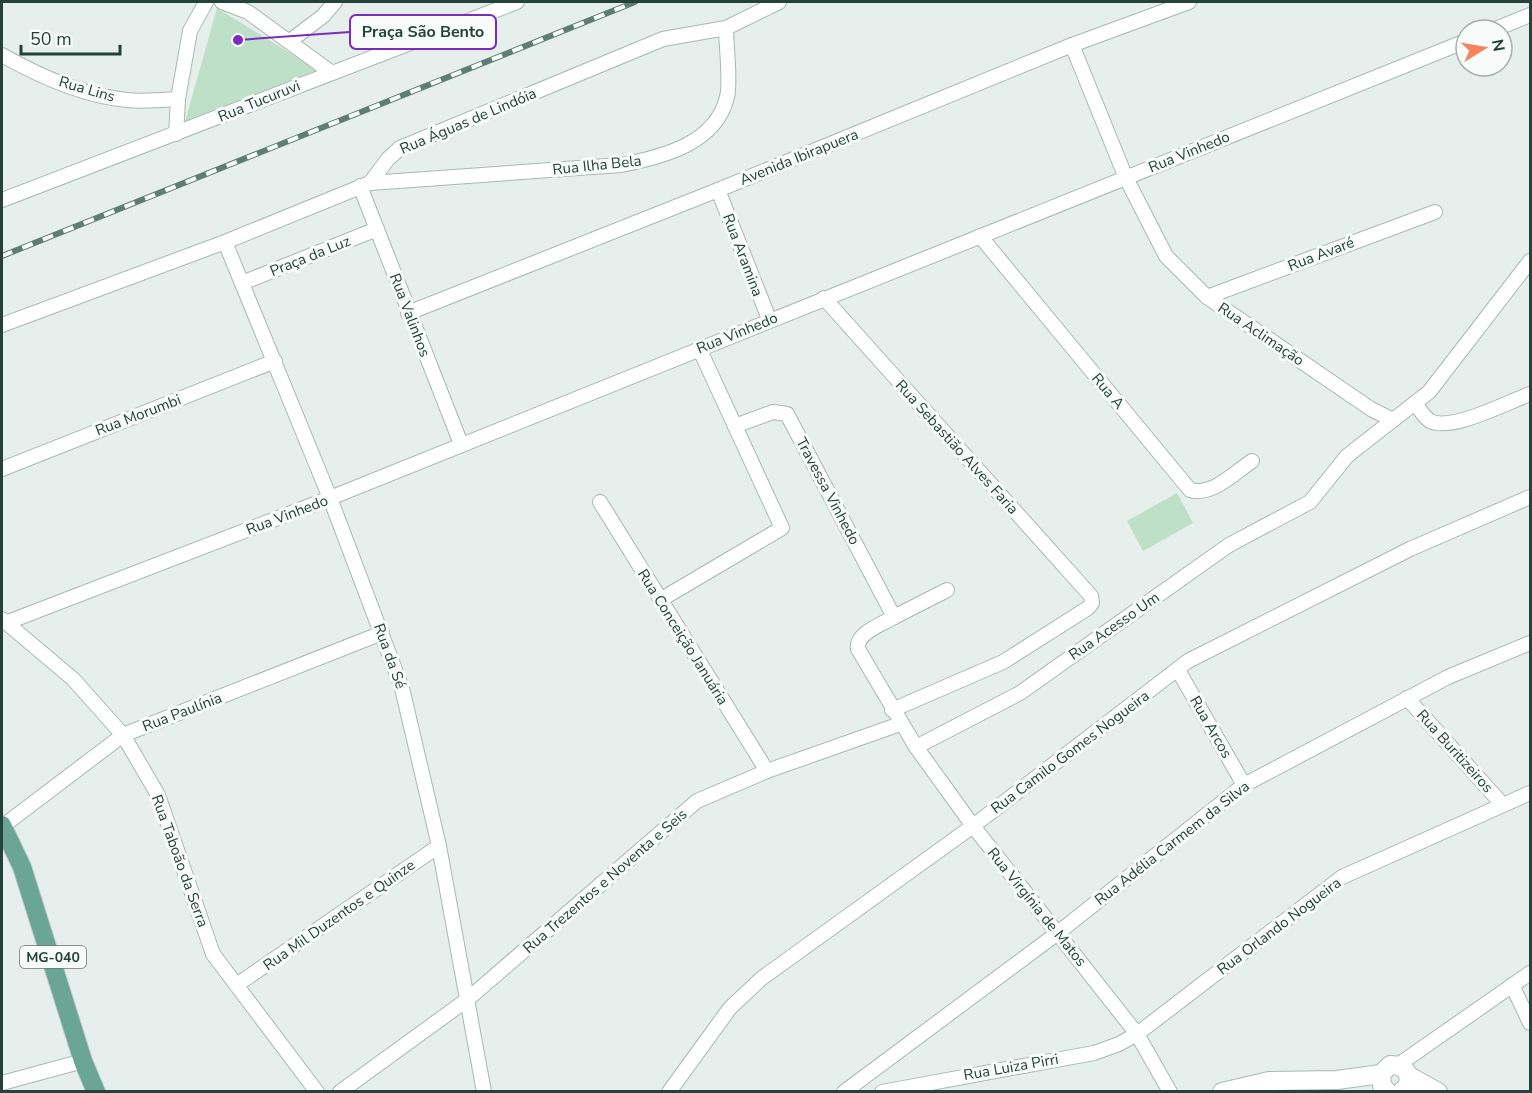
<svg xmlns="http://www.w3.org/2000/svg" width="1532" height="1093" font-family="'Nunito Sans',sans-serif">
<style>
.green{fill:#bfe0c8}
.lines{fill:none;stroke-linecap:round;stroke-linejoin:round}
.street-casing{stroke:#a8b8b2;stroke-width:16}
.secondary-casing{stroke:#a4bbb3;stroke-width:20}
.primary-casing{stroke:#c2cac8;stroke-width:20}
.street{stroke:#fff;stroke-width:14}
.secondary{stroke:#fff;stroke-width:18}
.primary{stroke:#6aa596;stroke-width:18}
.rail-casing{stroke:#5f7d75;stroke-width:6}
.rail{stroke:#f7fbf9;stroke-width:4;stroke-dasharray:11;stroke-linecap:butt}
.labels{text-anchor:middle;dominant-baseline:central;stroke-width:6;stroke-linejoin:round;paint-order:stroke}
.shield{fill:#f7fbf9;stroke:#637a73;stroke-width:1.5}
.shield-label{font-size:14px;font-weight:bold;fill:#24423a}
.street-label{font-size:15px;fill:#24423a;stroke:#f7fbf9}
.leader{fill:none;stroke:#7b2cbf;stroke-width:2}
.callout-dot{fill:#7b2cbf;stroke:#f7fbf9;stroke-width:2}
.callout{fill:#f7fbf9;stroke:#7b2cbf;stroke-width:2}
.callout-label{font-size:16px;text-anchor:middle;font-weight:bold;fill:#24423a}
</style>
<rect width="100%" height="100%" fill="#e6efeb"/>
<!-- green -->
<g class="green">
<polygon points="217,8 321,72 185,122"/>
<polygon points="1177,493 1193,523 1143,551 1127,521"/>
</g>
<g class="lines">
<!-- street casing -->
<g class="street-casing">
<g id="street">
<polyline points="222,2 248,12 332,73"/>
<polyline points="1493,30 1530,15"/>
<polyline points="290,41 323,16 335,2"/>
<polyline points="1072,45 1126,178 1166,256 1207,297 1371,409 1393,420 1429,392 1530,261"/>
<path d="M2 55C39 76 83 96 127 100 144 102 162 100 178 99"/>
<polyline points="176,134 178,99 190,31 206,2"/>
<path d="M370 183 621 165C662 157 716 144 727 97 731 82 726 45 726 28"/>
<polyline points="360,186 461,444"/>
<polyline points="718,190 769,319"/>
<polyline points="2,200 517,2"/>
<path d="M980 236 1190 490C1213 496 1234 473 1252 461"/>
<polyline points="225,242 330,498 402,688 439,846 484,1092"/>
<polyline points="242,283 377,229"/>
<polyline points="1207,297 1435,212"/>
<polyline points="824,298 1091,596 1092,603 1088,608 1003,662 892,710"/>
<polyline points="408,313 718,190 1072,45 1189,2"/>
<polyline points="2,325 225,242 370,183 388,159 400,148 663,39 726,28 779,2"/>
<path d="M1415 403C1419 409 1424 417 1430 421 1451 432 1508 402 1530 394"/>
<path d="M735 426 773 412 787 414 894 617C883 624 855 633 858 649L916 747 973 826 1137 1034 1170 1092"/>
<polyline points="2,469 275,361"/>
<polyline points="600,502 767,771"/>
<polyline points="660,600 782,528 699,348"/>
<polyline points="894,617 947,590"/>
<polyline points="2,619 73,679 123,735 158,795 213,954 317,1092"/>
<polyline points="8,622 330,498 1466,41"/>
<polyline points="1178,670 1244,785"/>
<polyline points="1407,698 1502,804"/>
<polyline points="916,747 1020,693 1229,545 1310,502 1347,456 1393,420"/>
<polyline points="3,826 123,735 382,633"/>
<polyline points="238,984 439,846"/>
<polyline points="1512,985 1530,1023"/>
<polyline points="1398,1065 1530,973"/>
<polyline points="2,1083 83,1061"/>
<polyline points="340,1092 468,999 697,801 767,771 900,724"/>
<polyline points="669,1092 730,1008 762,978 973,826 1188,661 1410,549 1530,497"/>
<polyline points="844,1092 1059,932 1244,785 1448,677 1530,643"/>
<polyline points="882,1092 1094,1053 1119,1044 1137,1034 1342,877 1530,793"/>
</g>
</g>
<!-- secondary casing -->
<g class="secondary-casing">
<g id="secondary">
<polyline points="1409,1076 1438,1092"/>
<path d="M1387 1091 1382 1086 1381 1074 1390 1065C1404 1065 1412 1073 1407 1087L1401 1092"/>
<polyline points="1222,1092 1269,1081 1337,1080 1381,1074"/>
</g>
</g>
<!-- primary casing -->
<g class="primary-casing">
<polyline id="primary" points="2,825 22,867 83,1061 96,1092"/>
</g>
<!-- street -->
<use href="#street" class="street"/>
<!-- secondary -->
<use href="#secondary" class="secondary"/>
<!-- primary -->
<use href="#primary" class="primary"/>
<!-- rail casing -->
<g class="rail-casing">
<polyline id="rail" points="2,256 635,2"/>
</g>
<!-- rail -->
<use href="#rail" class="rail"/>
</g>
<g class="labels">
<!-- shield labels -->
<rect class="shield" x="20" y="946" width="66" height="22" rx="4.5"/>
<g class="shield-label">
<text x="53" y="957">MG-040</text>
</g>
<!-- street labels -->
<g class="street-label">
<text transform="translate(87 89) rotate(16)">Rua Lins</text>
<text transform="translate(259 101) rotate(-22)">Rua Tucuruvi</text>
<text transform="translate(468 121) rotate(-23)">Rua Águas de Lindóia</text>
<text transform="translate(1189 152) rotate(-22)">Rua Vinhedo</text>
<text transform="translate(799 157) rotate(-22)">Avenida Ibirapuera</text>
<text transform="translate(597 165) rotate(-6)">Rua Ilha Bela</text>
<text transform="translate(1321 254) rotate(-21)">Rua Avaré</text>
<text transform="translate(743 255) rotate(69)">Rua Aramina</text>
<text transform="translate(310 256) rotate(-22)">Praça da Luz</text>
<text transform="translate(410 315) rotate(69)">Rua Valinhos</text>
<text transform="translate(737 333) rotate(-22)">Rua Vinhedo</text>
<text transform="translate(1261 334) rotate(34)">Rua Aclimação</text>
<text transform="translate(1108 391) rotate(50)">Rua A</text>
<text transform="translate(138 415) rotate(-21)">Rua Morumbi</text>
<text transform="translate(957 447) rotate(48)">Rua Sebastião Alves Faria</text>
<text transform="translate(828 491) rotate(62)">Travessa Vinhedo</text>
<text transform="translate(287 515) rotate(-21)">Rua Vinhedo</text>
<text transform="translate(1114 626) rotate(-35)">Rua Acesso Um</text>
<text transform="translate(683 637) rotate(58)">Rua Conceição Januária</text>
<text transform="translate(390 656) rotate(70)">Rua da Sé</text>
<text transform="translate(182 712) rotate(-21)">Rua Paulínia</text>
<text transform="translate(1211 727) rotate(60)">Rua Arcos</text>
<text transform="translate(1455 751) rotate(48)">Rua Buritizeiros</text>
<text transform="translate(1070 752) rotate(-37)">Rua Camilo Gomes Nogueira</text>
<text transform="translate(1172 843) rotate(-38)">Rua Adélia Carmem da Silva</text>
<text transform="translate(180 861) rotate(70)">Rua Taboão da Serra</text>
<text transform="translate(605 881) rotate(-41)">Rua Trezentos e Noventa e Seis</text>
<text transform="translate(1037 907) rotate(51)">Rua Virgínia de Matos</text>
<text transform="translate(339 915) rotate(-35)">Rua Mil Duzentos e Quinze</text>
<text transform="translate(1279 926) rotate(-37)">Rua Orlando Nogueira</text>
<text transform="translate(1011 1067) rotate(-10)">Rua Luiza Pirri</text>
</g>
</g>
<!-- callouts -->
<path class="leader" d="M238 40L350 32"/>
<circle class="callout-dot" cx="238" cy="40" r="6"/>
<rect class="callout" x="350" y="15" width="146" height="34" rx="6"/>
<g class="callout-label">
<text x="423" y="37">Praça São Bento</text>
</g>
<!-- border -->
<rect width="1532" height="1093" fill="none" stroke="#24423a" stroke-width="6"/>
<!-- north arrow -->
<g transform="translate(1484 48) rotate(79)"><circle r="28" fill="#f7fbf9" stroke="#a3b1ad" stroke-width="1.5"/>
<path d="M0-4.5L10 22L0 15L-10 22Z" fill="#f4845f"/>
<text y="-9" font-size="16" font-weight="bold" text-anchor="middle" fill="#24423a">N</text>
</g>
<!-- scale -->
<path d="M21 45v9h99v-9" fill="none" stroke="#24423a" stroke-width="3"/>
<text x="30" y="45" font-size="18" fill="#24423a" stroke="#f7fbf9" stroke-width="4.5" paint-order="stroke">50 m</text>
</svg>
